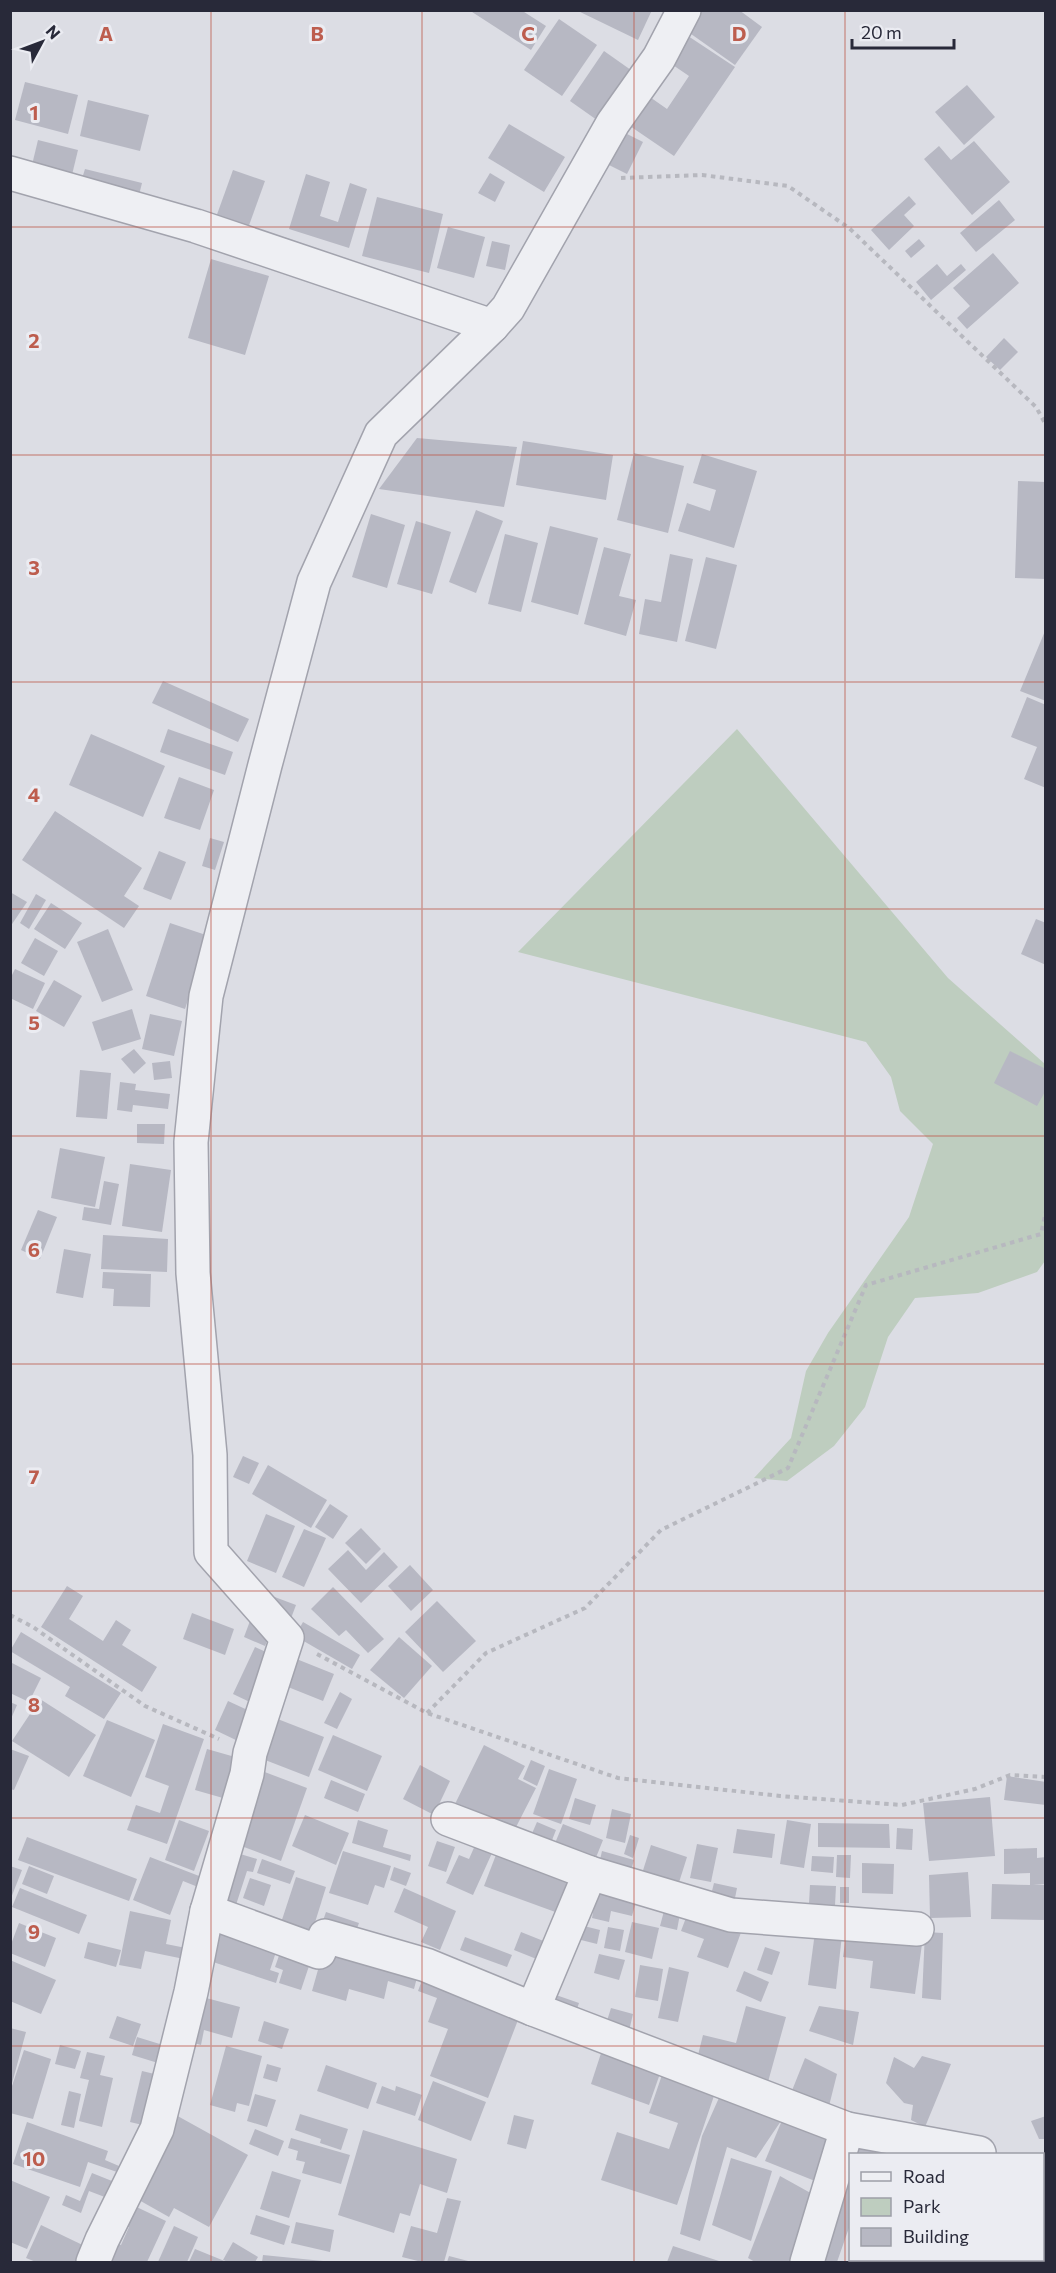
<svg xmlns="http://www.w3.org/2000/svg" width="1056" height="2273" font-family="Commissioner,sans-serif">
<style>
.green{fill:#becdbf}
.building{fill:#b7b8c3}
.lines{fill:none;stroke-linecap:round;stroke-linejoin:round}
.street-casing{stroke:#a2a3ad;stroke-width:36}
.path{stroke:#b7b8bf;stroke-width:4;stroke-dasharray:4.5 4.5;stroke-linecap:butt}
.street{stroke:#eeeff3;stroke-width:33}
.grid{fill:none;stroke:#bd5d4e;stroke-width:1.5;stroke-opacity:0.55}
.grid-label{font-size:20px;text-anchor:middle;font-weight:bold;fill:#bd5d4e;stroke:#ebecf2;stroke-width:6;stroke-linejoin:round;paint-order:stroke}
</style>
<rect width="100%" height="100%" fill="#dcdde4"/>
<!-- green -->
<polygon class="green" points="737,729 948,978 1045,1064 1045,1261 1037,1272 978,1293 915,1298 888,1337 865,1407 834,1446 787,1481 754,1478 791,1438 806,1371 828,1333 909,1217 933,1144 900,1111 891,1077 866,1042 518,952"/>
<!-- building -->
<g class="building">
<polygon points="469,10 521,10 546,26 531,50"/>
<polygon points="576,10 652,10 638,40"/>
<polygon points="697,10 739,10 762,27 735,65 684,29"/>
<polygon points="559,19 597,45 562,96 524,70"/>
<polygon points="685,34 735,67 674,156 627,124 647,95 667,109 689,76 667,61"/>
<polygon points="604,51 638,75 604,125 570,101"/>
<polygon points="25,82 78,95 68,134 15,120"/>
<polygon points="967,85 995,117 964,145 935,112"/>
<polygon points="88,100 149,115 140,151 80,136"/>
<polygon points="509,124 565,157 544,192 488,158"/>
<polygon points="615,128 643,142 627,174 599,160"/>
<polygon points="38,140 78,150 71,179 31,169"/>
<polygon points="974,141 1010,182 972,215 924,159 939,146 951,160"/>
<polygon points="85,169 142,183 137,203 79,188"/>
<polygon points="233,170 265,181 247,231 215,220"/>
<polygon points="490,173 505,182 495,202 478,193"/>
<polygon points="306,174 330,182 320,216 338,222 350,183 367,189 349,248 289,229"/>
<polygon points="909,196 916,204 904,215 914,226 889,250 871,230"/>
<polygon points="377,197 443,214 429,273 362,256"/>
<polygon points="999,200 1015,220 976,252 960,233"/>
<polygon points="448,227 485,237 474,278 437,268"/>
<polygon points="919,239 925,246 911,258 905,251"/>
<polygon points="492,241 510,245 505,270 486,266"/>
<polygon points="993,253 1019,283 967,329 957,318 970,306 953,288"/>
<polygon points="211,259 269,276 245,355 188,338"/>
<polygon points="937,264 947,276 961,264 966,270 931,300 916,282"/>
<polygon points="1004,338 1018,352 1000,370 986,357"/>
<polygon points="417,438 517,447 504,507 379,489"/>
<polygon points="523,441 613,455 606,500 516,485"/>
<polygon points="634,453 684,466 668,533 617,520"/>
<polygon points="702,454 757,471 734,548 678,531 687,503 710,511 716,490 693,483"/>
<polygon points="1018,481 1046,482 1046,579 1015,578"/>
<polygon points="476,510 503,521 476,593 449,582"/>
<polygon points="371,514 405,525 387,588 352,577"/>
<polygon points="416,521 451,532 432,594 397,584"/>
<polygon points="550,526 598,538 578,615 531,602"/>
<polygon points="505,534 538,543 521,612 488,604"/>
<polygon points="604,547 631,554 619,596 636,600 626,636 584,624"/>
<polygon points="670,554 693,559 677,642 639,634 645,599 661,602"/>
<polygon points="706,557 737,565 716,649 685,641"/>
<polygon points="1045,631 1046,631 1046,701 1020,691"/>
<polygon points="163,681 249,719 238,742 152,703"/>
<polygon points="1027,697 1046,705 1046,788 1024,779 1037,747 1011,737"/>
<polygon points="168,729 233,752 225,775 160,752"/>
<polygon points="91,734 165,766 143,817 69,785"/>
<polygon points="179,777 214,790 200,830 164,818"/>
<polygon points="55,811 142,868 124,896 139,906 124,928 22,860"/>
<polygon points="210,838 224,842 215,870 202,866"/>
<polygon points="159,851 186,862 171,900 143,889"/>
<polygon points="10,892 27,902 10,927"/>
<polygon points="36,894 46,900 29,929 20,923"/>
<polygon points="51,903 82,923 65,949 34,929"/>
<polygon points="1036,919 1046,923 1046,965 1021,954"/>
<polygon points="170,923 209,936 185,1009 146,996"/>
<polygon points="108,929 133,990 102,1002 77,942"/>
<polygon points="35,938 58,951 44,976 21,963"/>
<polygon points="15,969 45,983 33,1009 10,998 10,979"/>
<polygon points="54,980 82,996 64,1027 36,1011"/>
<polygon points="132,1009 141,1039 102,1051 92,1022"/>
<polygon points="150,1014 182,1021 174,1056 142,1049"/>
<polygon points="134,1049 146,1063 134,1074 121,1059"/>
<polygon points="1010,1051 1046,1069 1046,1090 1037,1106 994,1083"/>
<polygon points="170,1061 172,1078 154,1080 152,1063"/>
<polygon points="80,1070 111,1073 107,1119 76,1117"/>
<polygon points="120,1082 136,1084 135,1090 170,1094 168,1109 133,1105 132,1112 117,1110"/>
<polygon points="137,1124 165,1124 164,1144 137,1143"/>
<polygon points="60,1148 105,1157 95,1207 51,1198"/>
<polygon points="130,1164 171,1170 162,1232 122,1226"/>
<polygon points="104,1181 119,1184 111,1225 82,1220 84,1207 99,1209"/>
<polygon points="38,1210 57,1217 40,1259 21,1250"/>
<polygon points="103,1235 168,1239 167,1272 101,1269"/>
<polygon points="64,1249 91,1254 83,1298 56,1293"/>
<polygon points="103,1272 151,1274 150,1307 113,1306 114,1289 102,1288"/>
<polygon points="243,1456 259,1463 249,1484 233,1477"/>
<polygon points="268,1465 327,1500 311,1528 252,1494"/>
<polygon points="330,1504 348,1516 333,1539 315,1527"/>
<polygon points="266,1514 295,1526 276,1573 247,1561"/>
<polygon points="361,1528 381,1549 366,1564 345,1543"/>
<polygon points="304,1529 326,1538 304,1587 282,1577"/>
<polygon points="348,1550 366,1570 384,1552 398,1567 361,1603 328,1569"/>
<polygon points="410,1565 433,1590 411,1611 388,1586"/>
<polygon points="67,1586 83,1596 69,1619 103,1641 116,1620 131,1630 122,1645 157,1667 142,1692 41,1627"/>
<polygon points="333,1587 384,1639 368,1653 346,1630 339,1636 311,1609"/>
<polygon points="264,1593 296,1605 290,1621"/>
<polygon points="437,1601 476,1641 443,1672 405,1632"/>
<polygon points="192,1613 234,1629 225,1655 183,1639"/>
<polygon points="250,1621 272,1630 265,1646 244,1637"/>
<polygon points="303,1622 360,1655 352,1669 295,1636"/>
<polygon points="21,1632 121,1693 104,1719 65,1696 70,1687 10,1651"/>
<polygon points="399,1637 432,1666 404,1698 370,1670"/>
<polygon points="255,1647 277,1657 254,1704 233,1694"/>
<polygon points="294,1658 334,1674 323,1701 283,1685"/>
<polygon points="12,1663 41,1678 29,1702 10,1693 10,1667"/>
<polygon points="340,1692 352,1699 337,1729 324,1723"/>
<polygon points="40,1699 96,1735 69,1777 12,1741"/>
<polygon points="228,1701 254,1713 240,1742 215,1730"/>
<polygon points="10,1702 17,1705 10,1721"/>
<polygon points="275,1718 324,1737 309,1777 260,1758"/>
<polygon points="107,1720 155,1740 131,1797 83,1776"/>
<polygon points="163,1724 204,1739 167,1844 127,1830 136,1805 160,1813 169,1786 145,1777"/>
<polygon points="333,1735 382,1756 367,1791 318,1770"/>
<polygon points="484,1745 525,1766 518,1779 536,1788 513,1833 455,1804"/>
<polygon points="10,1749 29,1756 14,1790 10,1789"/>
<polygon points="207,1749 242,1759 230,1800 195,1790"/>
<polygon points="531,1760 545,1766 537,1786 523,1779"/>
<polygon points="420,1765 450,1781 434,1815 403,1799"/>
<polygon points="549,1769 577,1779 561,1824 533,1814"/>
<polygon points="262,1771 307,1788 281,1861 236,1844"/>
<polygon points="1007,1776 1046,1782 1046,1805 1004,1800"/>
<polygon points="331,1780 365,1794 358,1812 324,1798"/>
<polygon points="990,1797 995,1856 929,1861 923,1803"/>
<polygon points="575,1798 596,1805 590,1825 569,1819"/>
<polygon points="612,1809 631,1814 625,1843 606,1838"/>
<polygon points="305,1815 349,1833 336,1865 292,1846"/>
<polygon points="179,1820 209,1831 194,1871 165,1860"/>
<polygon points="358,1820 388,1830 383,1847 411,1855 410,1861 352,1843"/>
<polygon points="787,1820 811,1824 804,1868 780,1864"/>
<polygon points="537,1822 556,1830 547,1853 527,1845"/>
<polygon points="818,1823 889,1824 890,1848 818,1847"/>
<polygon points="563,1824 603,1840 593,1865 553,1848"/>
<polygon points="897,1828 913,1829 912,1850 896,1849"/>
<polygon points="737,1829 775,1834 772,1858 733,1853"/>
<polygon points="480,1834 497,1842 473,1895 446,1883 459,1855 469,1859"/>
<polygon points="630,1835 639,1838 633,1858 624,1854"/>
<polygon points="27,1837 137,1879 129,1901 18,1860"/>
<polygon points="437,1841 455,1847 446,1872 428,1866"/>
<polygon points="697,1844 718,1848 711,1882 690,1878"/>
<polygon points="651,1845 687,1857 676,1892 640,1880"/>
<polygon points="499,1847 583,1879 569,1917 484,1886"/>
<polygon points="1037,1848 1037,1858 1046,1857 1046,1884 1033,1885 1046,1885 1046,1920 991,1919 992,1884 1030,1885 1030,1873 1004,1874 1004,1849"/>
<polygon points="227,1850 257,1859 253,1872 247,1871 235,1908 212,1901"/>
<polygon points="343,1851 391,1866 384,1888 375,1885 368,1905 329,1893"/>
<polygon points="602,1851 634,1860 629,1878 598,1869"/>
<polygon points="837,1855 851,1855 850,1878 836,1877"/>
<polygon points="812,1856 834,1857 833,1873 811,1871"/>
<polygon points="150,1857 212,1881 208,1891 183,1881 170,1915 133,1900"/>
<polygon points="262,1859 295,1871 290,1884 257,1873"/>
<polygon points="862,1863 894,1864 893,1894 862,1893"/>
<polygon points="10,1866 22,1870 11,1898 10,1898"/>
<polygon points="29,1866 54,1876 47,1894 22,1884"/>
<polygon points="394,1867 411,1873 406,1886 390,1880"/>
<polygon points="968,1872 971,1917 930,1918 929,1875"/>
<polygon points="296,1877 326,1887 308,1945 277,1935"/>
<polygon points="250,1878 271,1885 264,1906 243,1898"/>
<polygon points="593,1879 639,1891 632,1916 611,1911 609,1922 592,1918 594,1907 586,1905"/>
<polygon points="714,1883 737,1888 733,1908 709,1903"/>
<polygon points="810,1885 836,1886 835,1905 809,1904"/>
<rect x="840" y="1887" width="9" height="16"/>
<polygon points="20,1888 87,1915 79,1934 12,1907"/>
<polygon points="404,1888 456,1911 440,1950 421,1942 428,1927 394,1912"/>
<polygon points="690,1907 743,1927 728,1968 697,1957 704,1939 681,1931"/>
<polygon points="130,1911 171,1920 166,1944 191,1949 189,1960 145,1951 141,1969 119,1965"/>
<polygon points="664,1911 680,1914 677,1930 660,1926"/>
<polygon points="326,1912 359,1923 351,1944 319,1932"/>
<polygon points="214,1918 280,1940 270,1970 279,1973 276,1983 201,1958"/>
<polygon points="632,1922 659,1928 652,1959 625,1952"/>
<polygon points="19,1923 56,1938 45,1967 10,1953 10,1947"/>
<polygon points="580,1925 600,1930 597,1944 577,1939"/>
<polygon points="608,1927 624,1930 620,1951 604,1948"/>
<polygon points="847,1927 923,1937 915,1994 870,1988 873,1961 843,1957"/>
<polygon points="521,1932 556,1946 549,1964 514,1950"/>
<polygon points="815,1932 842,1935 836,1989 808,1985"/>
<polygon points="925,1932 943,1933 941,2000 922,1998"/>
<polygon points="465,1937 512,1955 507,1967 460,1950"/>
<polygon points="327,1938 420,1966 414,1989 388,1981 384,1999 349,1989 346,2001 312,1991"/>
<polygon points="88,1942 121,1950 116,1967 84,1958"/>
<polygon points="282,1947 312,1957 301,1990 279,1983 283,1970 275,1967"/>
<polygon points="765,1947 780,1952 772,1975 757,1970"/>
<polygon points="599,1954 625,1960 619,1980 594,1973"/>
<polygon points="10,1960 56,1980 41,2014 10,2001"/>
<polygon points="640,1965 663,1969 658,2001 635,1997"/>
<polygon points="669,1967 689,1972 678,2022 658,2018"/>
<polygon points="426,1969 523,2007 488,2098 430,2076 448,2029 428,2022 437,1998 418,1991"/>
<polygon points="744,1971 769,1982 761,2002 736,1991"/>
<polygon points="195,1995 240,2007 232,2038 204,2030 201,2045 183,2040"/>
<polygon points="556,1995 579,2003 573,2021 550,2012"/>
<polygon points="746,2006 786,2017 768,2082 696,2063 703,2035 736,2043"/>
<polygon points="819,2006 859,2012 853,2045 809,2031"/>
<polygon points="611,2008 633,2014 629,2031 606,2024"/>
<polygon points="117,2016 141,2024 133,2046 109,2038"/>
<polygon points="264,2021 289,2029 282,2049 258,2041"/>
<polygon points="10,2028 26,2032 11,2087 10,2087"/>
<polygon points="137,2037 163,2045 158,2063 132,2055"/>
<polygon points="604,2044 663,2065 649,2105 591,2084"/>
<polygon points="60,2045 81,2051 75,2069 55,2064"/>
<polygon points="226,2046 262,2056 249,2106 237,2103 235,2112 210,2105"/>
<polygon points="24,2050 51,2059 33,2119 10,2113 10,2092"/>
<polygon points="87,2052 105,2056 100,2075 113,2078 102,2127 79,2121 89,2080 80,2078"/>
<polygon points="922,2056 951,2064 925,2127 911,2120 913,2105 904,2103 886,2083 894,2057 914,2068"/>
<polygon points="805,2058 837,2074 827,2114 791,2093"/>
<polygon points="267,2064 281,2068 277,2082 263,2078"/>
<polygon points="326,2065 377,2083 368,2109 317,2091"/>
<polygon points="664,2069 717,2087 677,2205 601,2180 617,2132 669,2149 678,2123 649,2113"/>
<polygon points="142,2071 163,2076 151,2127 130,2122"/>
<polygon points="433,2081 486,2102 471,2141 418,2120"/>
<polygon points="382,2086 395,2091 396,2086 422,2095 415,2116 376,2103"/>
<polygon points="69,2091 81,2094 74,2128 61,2125"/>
<polygon points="722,2091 783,2118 756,2158 727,2147 700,2241 680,2234 702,2136"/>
<polygon points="255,2094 276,2100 267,2127 247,2121"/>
<polygon points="174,2114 248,2155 209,2227 174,2208 169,2217 130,2195"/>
<polygon points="300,2114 348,2129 341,2150 320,2143 321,2139 295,2130"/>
<polygon points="514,2115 534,2120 526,2149 507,2144"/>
<polygon points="1046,2116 1046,2139 1039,2139 1031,2121"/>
<polygon points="783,2118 836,2145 825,2185 765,2161"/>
<polygon points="27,2122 108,2151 105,2160 119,2166 117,2172 88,2162 80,2187 13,2164"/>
<polygon points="255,2129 284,2141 278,2156 249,2144"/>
<polygon points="363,2130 457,2159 447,2193 420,2184 410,2216 400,2213 394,2233 338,2215"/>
<polygon points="852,2136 920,2154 850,2154 850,2225 837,2262 814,2262"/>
<polygon points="291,2138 350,2155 341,2184 302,2173 305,2162 296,2160 298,2151 288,2148"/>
<polygon points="731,2158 772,2171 751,2241 712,2225"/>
<polygon points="272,2171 301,2180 289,2218 260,2209"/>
<polygon points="92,2173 117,2183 110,2199 89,2191 81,2213 62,2205 66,2195 80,2201"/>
<polygon points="780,2176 816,2196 798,2262 755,2262 748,2258"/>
<polygon points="10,2180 50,2197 27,2249 10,2242"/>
<polygon points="447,2198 461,2201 444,2262 422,2262 402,2257 411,2226 437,2233"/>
<polygon points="124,2201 166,2221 147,2262 111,2262 113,2259 105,2255 111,2241 121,2245 129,2227 115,2220"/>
<polygon points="256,2215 290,2226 284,2245 250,2234"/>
<polygon points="296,2222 334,2230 330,2252 291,2243"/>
<polygon points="41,2225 93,2250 87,2262 36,2262 26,2258"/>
<polygon points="174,2226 198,2237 187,2262 158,2262"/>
<polygon points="233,2242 258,2257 255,2262 228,2262 223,2260"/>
<polygon points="673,2246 722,2262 667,2262"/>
<polygon points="195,2249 227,2262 189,2262"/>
<polygon points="263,2255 323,2261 323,2262 262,2262"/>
<polygon points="449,2256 472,2262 447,2262"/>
<polygon points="911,2260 986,2260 993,2262 918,2262"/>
</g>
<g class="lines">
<!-- street casing -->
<g class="street-casing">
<g id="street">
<polyline points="10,173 196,226 492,326"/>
<polyline points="448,1819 590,1873 731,1915 917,1929"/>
<polyline points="207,1911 319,1952 325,1936 426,1965 533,2009 847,2129 979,2153"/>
<polyline points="533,2009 590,1873"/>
<polyline points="1024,2260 1033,2262"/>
<polyline points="93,2262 102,2240 157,2129 191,1992 207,1911 247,1774 250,1753 287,1638 211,1552 210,1455 193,1273 191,1142 206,996 265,765 314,582 381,434 492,326 508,308 613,123 659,58 684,10"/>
<polyline points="807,2262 847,2129"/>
</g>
</g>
<!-- path -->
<g class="path">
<polyline points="621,178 702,175 788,186 849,228 1036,407 1046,425"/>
<polyline points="10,1615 33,1627 145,1706 219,1739"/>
<polyline points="317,1654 427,1713 618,1778 780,1796 902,1805 975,1789 1010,1775 1046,1777"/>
<polyline points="427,1713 486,1653 585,1608 661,1530 788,1468 866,1285 1041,1234 1046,1211"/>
<polyline points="872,2262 873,2260"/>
</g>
<!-- street -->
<use href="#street" class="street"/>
</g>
<!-- grid -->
<path class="grid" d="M211 10V2262M422 10V2262M634 10V2262M845 10V2262M10 227H1046M10 455H1046M10 682H1046M10 909H1046M10 1136H1046M10 1364H1046M10 1591H1046M10 1818H1046M10 2046H1046"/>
<g class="grid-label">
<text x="106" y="41">A</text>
<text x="317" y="41">B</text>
<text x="528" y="41">C</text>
<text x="739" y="41">D</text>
<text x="34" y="120">1</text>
<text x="34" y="348">2</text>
<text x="34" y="575">3</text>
<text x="34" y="802">4</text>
<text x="34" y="1030">5</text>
<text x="34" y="1257">6</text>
<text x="34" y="1484">7</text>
<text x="34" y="1712">8</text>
<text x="34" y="1939">9</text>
<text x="34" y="2166">10</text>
</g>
<!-- border -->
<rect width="1056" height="2273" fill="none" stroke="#282939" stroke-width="24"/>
<!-- legend -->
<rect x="849" y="2153" width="195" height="108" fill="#ebecf2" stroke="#9d9ea8" stroke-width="1.5"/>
<rect x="861" y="2172" width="30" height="9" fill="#eeeff3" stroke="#9d9ea8" stroke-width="1.5"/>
<text x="903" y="2183" font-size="18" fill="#282939">Road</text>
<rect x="861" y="2198" width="30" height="18" fill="#becdbf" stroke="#9d9ea8" stroke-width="1.5"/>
<text x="903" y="2213" font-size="18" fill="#282939">Park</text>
<rect x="861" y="2228" width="30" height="18" fill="#b7b8c3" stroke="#9d9ea8" stroke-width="1.5"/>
<text x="903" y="2243" font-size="18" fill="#282939">Building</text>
<!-- north arrow -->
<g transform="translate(42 42) rotate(49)" stroke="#ebecf2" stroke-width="4.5" paint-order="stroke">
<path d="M0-4.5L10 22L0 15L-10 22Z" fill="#282939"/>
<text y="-9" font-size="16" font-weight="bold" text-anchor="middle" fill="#282939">N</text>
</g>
<!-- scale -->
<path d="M852 39v9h102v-9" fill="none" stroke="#282939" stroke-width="3"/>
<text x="861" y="39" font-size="18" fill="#282939" stroke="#ebecf2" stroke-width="4.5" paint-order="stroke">20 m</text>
</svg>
